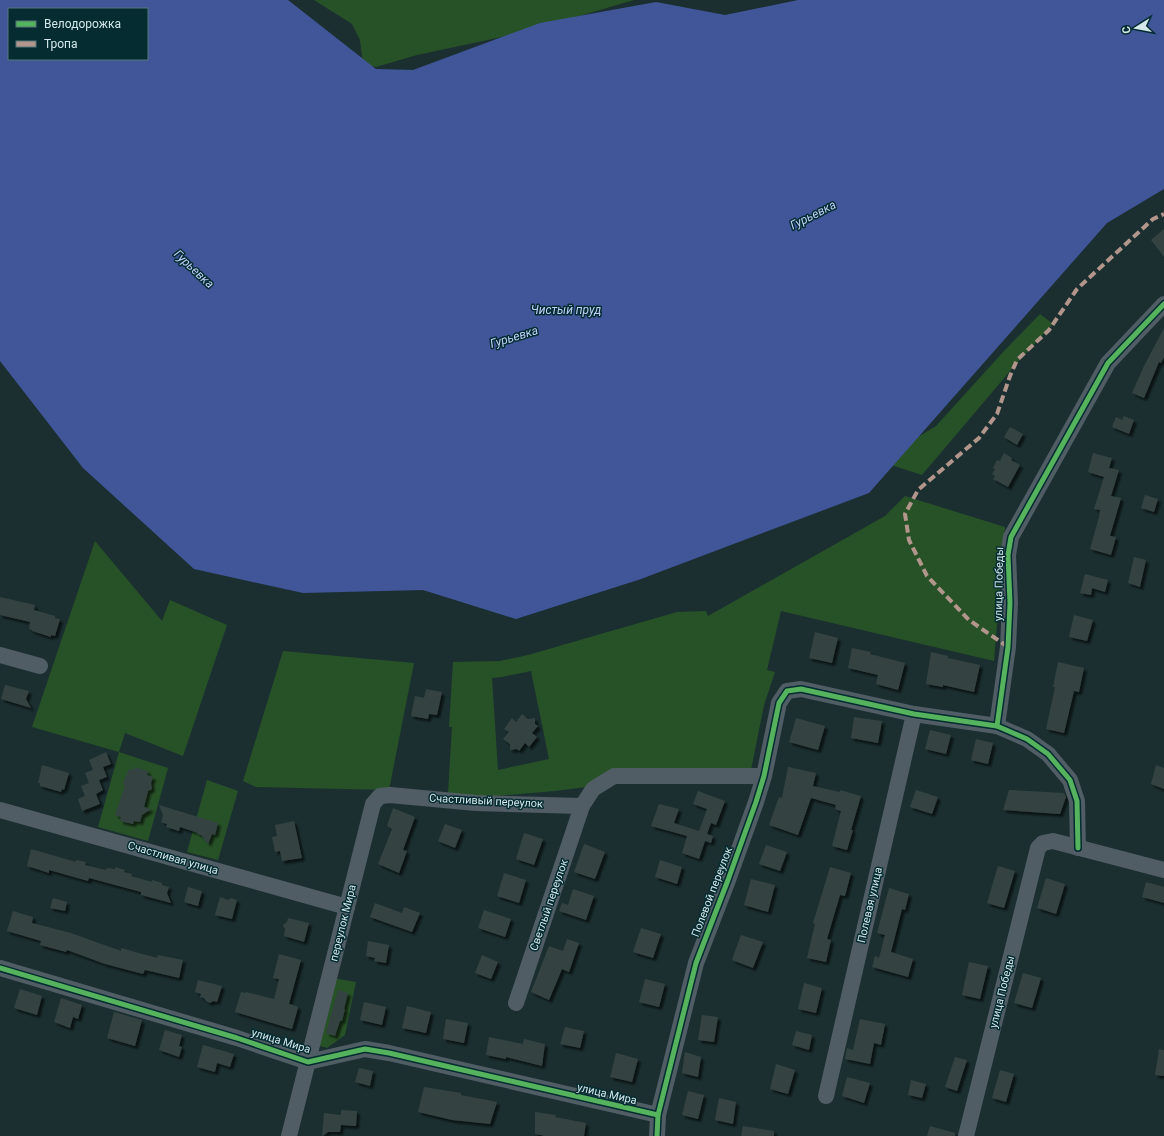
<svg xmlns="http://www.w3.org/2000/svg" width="1164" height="1136" font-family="Roboto,sans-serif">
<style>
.green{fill:#275227;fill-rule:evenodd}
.water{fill:#405699;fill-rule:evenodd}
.building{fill:#344343;filter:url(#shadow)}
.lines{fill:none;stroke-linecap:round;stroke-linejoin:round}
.minor{stroke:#505d64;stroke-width:16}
.quiet{stroke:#b2968c;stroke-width:4;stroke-dasharray:8 4;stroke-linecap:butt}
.cycleway-casing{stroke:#042c31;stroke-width:8}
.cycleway{stroke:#56b35d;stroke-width:5}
.labels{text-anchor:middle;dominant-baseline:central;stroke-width:3;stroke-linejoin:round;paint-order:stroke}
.street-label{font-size:11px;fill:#d4e7ea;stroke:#042c31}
.water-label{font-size:12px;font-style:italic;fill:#c2d1fa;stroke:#042c31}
</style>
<defs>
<filter id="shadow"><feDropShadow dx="3" dy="3" stdDeviation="1" flood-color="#0009"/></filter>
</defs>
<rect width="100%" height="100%" fill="#1b2f31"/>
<!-- green -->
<g class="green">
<polygon points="314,0 634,0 525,32 417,55 376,67 363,64 360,40 352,24"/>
<polygon points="1040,314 1053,324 1016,364 922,475 882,462 890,454 936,426 1004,351"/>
<path d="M905 496 1005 527 994 661 781 611 767 670 775 672 764 705 751 770 657 778 555 791 483 797 448 793 452 727H449L453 662 500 661 528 655 677 612 706 611 708 616 885 516ZM531 671 549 759 498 770 492 678 502 677Z"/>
<polygon points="95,541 162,621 170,600 227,625 183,756 125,733 119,752 168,768 148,841 98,827 119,752 32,727"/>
<polygon points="283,651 414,663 389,790 256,787 243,781"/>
<polygon points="207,780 238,791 218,860 187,852"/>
<polygon points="333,978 356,982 345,1035 327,1048 314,1044"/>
</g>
<!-- water -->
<path class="water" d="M0 0H288L376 69 413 70 540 23 656 2 725 15 798 0H1164V189L1107 223 869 493 641 579 516 619 423 590 303 593 194 569 83 468 0 361ZM9 9H147V59H9Z"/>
<!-- building -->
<g class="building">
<polygon points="1164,229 1164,257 1151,240"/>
<polygon points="1164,328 1164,357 1161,363 1159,362 1144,398 1132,393 1144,366"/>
<polygon points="1124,416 1134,420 1129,434 1112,427 1116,417 1122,420"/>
<polygon points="1010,427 1023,434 1017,445 1004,437"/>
<polygon points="1004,453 1012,458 1011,460 1020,465 1008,487 993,479 995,476 992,474 995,469 993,468 997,460 1000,461"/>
<polygon points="1093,453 1112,458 1109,468 1119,470 1111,496 1121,498 1110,536 1116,537 1111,555 1090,549 1099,517 1100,510 1094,509 1104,477 1088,472"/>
<polygon points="1145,495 1158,499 1154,512 1141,508"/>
<polygon points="1134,557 1146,560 1140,587 1128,583"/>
<polygon points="1085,574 1108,580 1105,592 1092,588 1091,595 1080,593"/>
<polygon points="0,597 35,605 34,610 55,616 55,618 60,619 55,636 51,635 51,637 32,631 32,630 29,629 30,622 0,615"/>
<polygon points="1074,615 1093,620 1087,641 1069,637"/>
<polygon points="815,632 838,638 832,663 809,658"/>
<polygon points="852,648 871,652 870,654 905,663 898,690 876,684 878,675 848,668"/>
<polygon points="931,652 948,656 948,658 980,665 974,692 943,685 943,687 926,684"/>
<polygon points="1058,662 1084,668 1079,692 1074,691 1064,733 1046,729 1055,687 1053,687"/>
<polygon points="5,685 29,691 26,699 31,708 1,699"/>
<polygon points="426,689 442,692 437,715 429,714 428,719 411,716 415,696 424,698"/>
<polygon points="522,714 528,719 535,718 535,724 538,726 532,733 537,737 529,747 525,743 519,751 517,749 510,750 510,744 503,739 509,732 504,729 512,718 516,722"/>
<polygon points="854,717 882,721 878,743 851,738"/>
<polygon points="796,718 825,726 818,750 789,742"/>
<polygon points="930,730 951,735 946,754 925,749"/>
<polygon points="976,739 993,743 988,764 971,760"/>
<polygon points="106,752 111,764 103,767 107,777 99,780 103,790 96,794 100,804 82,811 78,799 85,796 81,786 89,783 85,773 93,770 89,760"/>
<polygon points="42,765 69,773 64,790 62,789 61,792 40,786 40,783 38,783"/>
<polygon points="1156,765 1164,768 1164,789 1151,784"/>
<polygon points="135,767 148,771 147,775 153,777 151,783 152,789 148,791 144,807 151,809 142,815 140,822 134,821 133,824 120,821 121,817 115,815 125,786 124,786 123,783 129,769 134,770"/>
<polygon points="788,767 816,773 813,786 840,792 840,790 861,796 851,830 853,830 847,850 832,846 841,811 835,809 836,805 811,798 798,835 769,825 779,797 782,798"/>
<polygon points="916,790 938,797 932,814 910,807"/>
<polygon points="1009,790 1064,793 1066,797 1060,814 1003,810"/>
<polygon points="698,791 725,801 716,825 711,823 707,834 713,836 711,843 705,841 699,859 682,853 687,836 651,826 659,804 679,809 674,823 699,831 707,809 693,804"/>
<polygon points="159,805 218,823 215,835 212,834 208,844 201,835 197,834 198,833 180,827 179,831 166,827 167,824 161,822 163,815"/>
<polygon points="393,808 415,817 403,850 407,851 399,873 378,864 392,829 387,826"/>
<polygon points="294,821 302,858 282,861 280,851 275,852 272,837 277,836 275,825"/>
<polygon points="445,824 462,830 455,848 438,841"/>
<polygon points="524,833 543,839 534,865 516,859"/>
<polygon points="584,844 605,852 595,879 574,872"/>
<polygon points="766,845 787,852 780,871 759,864"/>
<polygon points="31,849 76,862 76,860 86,862 85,865 106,870 107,868 115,869 115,867 125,870 124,872 132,874 131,876 152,882 152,880 162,883 162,885 169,887 167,893 171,903 141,895 141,892 89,878 88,881 49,870 49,873 27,866"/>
<polygon points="660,860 682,867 677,884 655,877"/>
<polygon points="998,866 1015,871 1004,908 987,903"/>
<polygon points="830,867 851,873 845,896 840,895 827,939 831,940 826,962 807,958 815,924 813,923"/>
<polygon points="504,873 526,880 519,903 497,896"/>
<polygon points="1046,878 1065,884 1056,914 1037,908"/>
<polygon points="751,879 775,885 768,912 744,905"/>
<polygon points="1146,882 1164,887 1164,903 1142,897"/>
<polygon points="188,887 202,891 198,906 184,902"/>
<polygon points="889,888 909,894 905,910 902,909 891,952 913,959 908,977 872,967 875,956 879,958 885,935 877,933"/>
<polygon points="573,889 594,896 586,920 559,911 562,903 568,905"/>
<polygon points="220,897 228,900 231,898 237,900 232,919 215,915"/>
<polygon points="53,898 67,902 65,911 50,908"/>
<polygon points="375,903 402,913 404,907 420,913 412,932 370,917"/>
<polygon points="484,910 511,919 505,937 478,928"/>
<polygon points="13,911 33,917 32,923 71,933 121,951 121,948 157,958 158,955 183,960 179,978 145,970 143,974 105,964 67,950 66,952 40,945 41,941 7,931"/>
<polygon points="288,918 309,923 304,942 284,936 285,929 283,925 287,922"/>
<polygon points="641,928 661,934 653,958 633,952"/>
<polygon points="741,935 763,942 753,968 732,960"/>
<polygon points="567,939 579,943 569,972 562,969 549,1000 531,992 549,946 563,951"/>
<polygon points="368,941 389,945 386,963 374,961 375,958 366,956"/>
<polygon points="279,954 301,960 289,1004 297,1006 298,1008 292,1029 235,1012 241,992 246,993 246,992 274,999 279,979 273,978"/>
<polygon points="482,955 498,962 491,979 475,973"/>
<polygon points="969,962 988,966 980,999 962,995"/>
<polygon points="1023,973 1041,978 1032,1008 1014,1003"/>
<polygon points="645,979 665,984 659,1007 639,1002"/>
<polygon points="198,980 222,986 217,1002 213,1001 210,1003 206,1001 204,998 200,997 201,994 195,992"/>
<polygon points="804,983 822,988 816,1013 798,1009"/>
<polygon points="20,989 42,996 37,1015 14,1008"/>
<polygon points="338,990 348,993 344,1009 345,1009 342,1021 340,1021 335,1036 326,1033"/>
<polygon points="61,998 82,1005 78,1019 73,1017 70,1028 54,1022"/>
<polygon points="364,1002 386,1007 382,1025 360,1020"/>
<polygon points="407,1006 431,1012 426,1033 402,1028"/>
<polygon points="114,1012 142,1020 135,1046 107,1038"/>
<polygon points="702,1015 718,1017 714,1042 698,1040"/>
<polygon points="446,1019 468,1023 464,1043 443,1039"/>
<polygon points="860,1019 885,1024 881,1045 874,1043 870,1064 845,1059 847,1048 853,1050"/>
<polygon points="565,1027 584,1031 580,1048 560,1044"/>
<polygon points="165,1030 182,1035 179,1046 182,1047 179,1057 159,1050"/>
<polygon points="796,1031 812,1035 809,1050 792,1045"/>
<polygon points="489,1037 523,1044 524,1039 545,1044 542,1066 506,1057 506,1059 486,1055"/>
<polygon points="203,1045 234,1054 230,1067 217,1063 215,1072 197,1067"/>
<polygon points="1159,1049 1164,1050 1164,1076 1155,1075"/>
<polygon points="685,1052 701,1057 698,1077 682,1073"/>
<polygon points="616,1053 638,1059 632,1082 610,1077"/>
<polygon points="955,1057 967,1060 957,1091 945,1087"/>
<polygon points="776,1064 795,1070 788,1094 770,1089"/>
<polygon points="359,1068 373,1071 370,1086 355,1082"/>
<polygon points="1000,1070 1014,1074 1006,1102 992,1098"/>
<polygon points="847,1077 870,1083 864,1103 842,1096"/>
<polygon points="911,1080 926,1084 922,1098 908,1095"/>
<polygon points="424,1087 461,1093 461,1095 497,1102 490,1124 452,1120 418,1112"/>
<polygon points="688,1091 704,1095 698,1119 682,1115"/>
<polygon points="719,1098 736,1102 733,1124 715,1120"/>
<polygon points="341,1110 357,1111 356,1126 341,1125 340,1132 328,1132 322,1136 324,1113 341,1115"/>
<polygon points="535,1112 556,1115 555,1117 586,1123 584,1136 545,1136 535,1134"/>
<polygon points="743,1126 774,1131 774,1136 741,1136"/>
<polygon points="930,1126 955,1133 955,1136 927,1136"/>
</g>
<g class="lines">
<!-- minor -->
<g class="minor">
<polyline points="0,655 40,666"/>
<polyline points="0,810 347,907"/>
<polyline points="1078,848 1077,801 1070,780 1048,754 1027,739 997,726 1008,647 1010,603 1008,555 1011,537 1108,363 1164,304"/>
<polyline points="0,968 237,1038 308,1062 365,1049 389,1053 658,1115"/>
<polyline points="516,1003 582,806 593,789 614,776 764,776"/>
<polyline points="826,1096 914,714"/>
<polyline points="289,1136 373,804 380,796 390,795 476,803 582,806"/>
<polyline points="657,1136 658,1115 696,963 728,880 756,802 764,776 779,703 787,691 801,689 914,714 997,726"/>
<polyline points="966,1136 1038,848 1043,843 1053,841 1164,870"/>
</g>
<!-- quiet -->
<polyline class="quiet" points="1008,647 969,620 927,576 909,540 905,514 918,490 979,438 997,414 1010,376 1017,360 1049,330 1077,289 1153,219 1164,214"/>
<!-- cycleway casing -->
<g class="cycleway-casing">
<g id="cycleway">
<polyline points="1078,848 1077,801 1070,780 1048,754 1027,739 997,726 1008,647 1010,603 1008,555 1011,537 1108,363 1164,304"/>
<polyline points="0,968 237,1038 308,1062 365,1049 389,1053 658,1115"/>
<polyline points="657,1136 658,1115 696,963 728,880 756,802 764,776 779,703 787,691 801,689 914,714 997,726"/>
</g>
</g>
<!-- cycleway -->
<use href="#cycleway" class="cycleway"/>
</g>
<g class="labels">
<!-- street labels -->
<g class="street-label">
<text transform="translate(999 584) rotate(-89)">улица Победы</text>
<text transform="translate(486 801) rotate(3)">Счастливый переулок</text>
<text transform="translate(173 858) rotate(16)">Счастливая улица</text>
<text transform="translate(712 892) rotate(-69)">Полевой переулок</text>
<text transform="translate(549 905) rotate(-71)">Светлый переулок</text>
<text transform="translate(870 905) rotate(-77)">Полевая улица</text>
<text transform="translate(343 923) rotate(-76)">переулок Мира</text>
<text transform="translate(1002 992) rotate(-76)">улица Победы</text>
<text transform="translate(281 1041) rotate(17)">улица Мира</text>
<text transform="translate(607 1094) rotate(13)">улица Мира</text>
</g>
<!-- water labels -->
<g class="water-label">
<text transform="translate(813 215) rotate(-27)">Гурьевка</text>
<text transform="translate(194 269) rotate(43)">Гурьевка</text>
<text x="566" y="310">Чистый пруд</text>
<text transform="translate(514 337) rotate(-17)">Гурьевка</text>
</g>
</g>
<!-- legend -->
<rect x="8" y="8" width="140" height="52" fill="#042c31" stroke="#57777b"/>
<rect x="16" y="21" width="20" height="6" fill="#56b35d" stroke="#57777b"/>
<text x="44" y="28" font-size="12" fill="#d4e7ea">Велодорожка</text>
<rect x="16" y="41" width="20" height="6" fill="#b2968c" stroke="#57777b"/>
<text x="44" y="48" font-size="12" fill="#d4e7ea">Тропа</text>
<!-- north arrow -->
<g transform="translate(1136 28) rotate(259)" stroke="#042c31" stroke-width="3" paint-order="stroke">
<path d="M0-3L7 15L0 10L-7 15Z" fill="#d4e7ea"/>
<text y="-6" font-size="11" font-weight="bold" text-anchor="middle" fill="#d4e7ea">С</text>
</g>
</svg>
